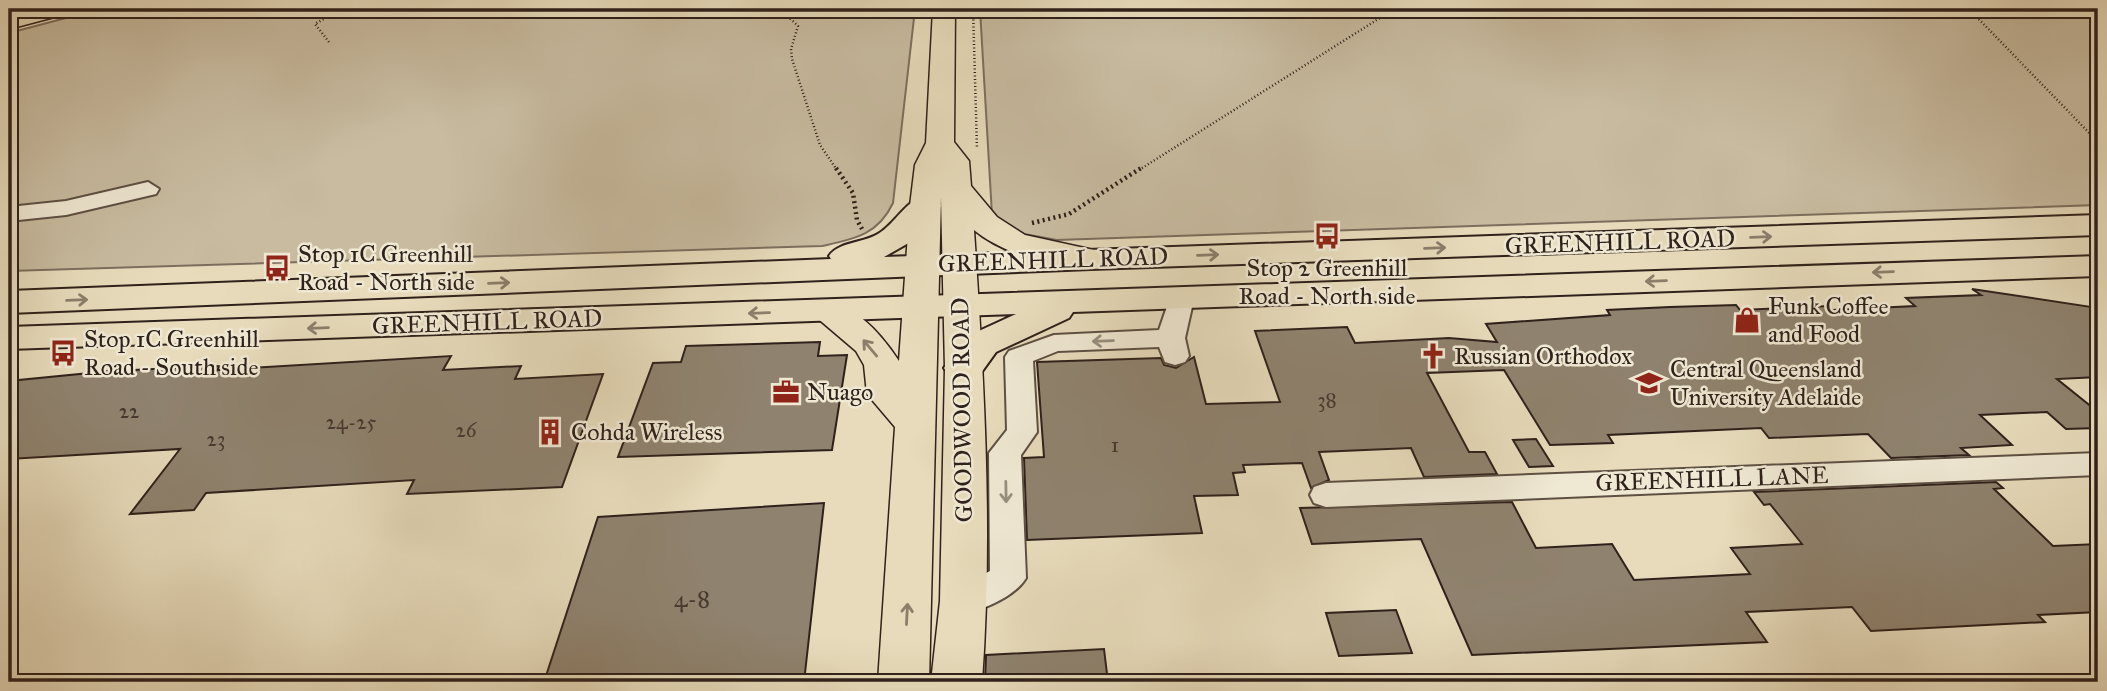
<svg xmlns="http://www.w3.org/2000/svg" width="2107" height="691" font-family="'IM FELL Great Primer',serif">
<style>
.green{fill:#c8bba0;stroke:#7c6e5e;stroke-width:2}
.building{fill:#8f826e;stroke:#2f211b;stroke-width:2}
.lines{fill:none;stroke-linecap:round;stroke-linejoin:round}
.minor-casing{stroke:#5d5043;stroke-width:4}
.major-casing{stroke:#2f211b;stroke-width:3}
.highway-casing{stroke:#2f211b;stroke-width:4}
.path-far1{stroke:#2f211b;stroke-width:2.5;stroke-dasharray:1 2.5;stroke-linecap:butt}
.path{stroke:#2f211b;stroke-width:4.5;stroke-dasharray:2 3.5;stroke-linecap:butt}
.minor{fill:#efe8d3;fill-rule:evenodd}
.major{fill:#e7dbbb;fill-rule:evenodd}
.highway{fill:#e7dbbb;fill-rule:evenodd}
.oneway{stroke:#8b7e6b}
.oneway2{stroke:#998e80}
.labels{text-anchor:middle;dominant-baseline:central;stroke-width:5;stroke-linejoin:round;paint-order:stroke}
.number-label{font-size:21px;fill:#473930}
.street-label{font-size:24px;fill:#2f211b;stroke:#efe8d3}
.poi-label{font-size:24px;fill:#2f211b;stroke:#efe8d3;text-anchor:start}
.near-number-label{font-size:24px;fill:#473930}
</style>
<rect width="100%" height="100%" fill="#e7dbbb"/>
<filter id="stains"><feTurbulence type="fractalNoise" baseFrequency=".00286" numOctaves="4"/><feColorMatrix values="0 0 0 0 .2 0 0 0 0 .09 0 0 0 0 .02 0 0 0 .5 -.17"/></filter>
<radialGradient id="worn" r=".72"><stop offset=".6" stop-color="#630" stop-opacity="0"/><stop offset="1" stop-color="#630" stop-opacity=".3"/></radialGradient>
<!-- green -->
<g class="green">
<path d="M100 9H915L893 203C878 235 854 239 822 246L9 271V33Z"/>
<polygon points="980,9 2098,9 2098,205 1057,240 1024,234 992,215"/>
</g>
<!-- building -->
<g class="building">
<polygon points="1972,289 2098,308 2098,377 2057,379 2098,412 2098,428 2066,429 2047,412 1980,415 2012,445 1961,448 1969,455 1891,458 1868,434 1769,438 1761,428 1608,435 1613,443 1550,445 1504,370 1427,373 1469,452 1485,452 1497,474 1424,477 1411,448 1319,452 1329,480 1311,488 1302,463 1243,465 1245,472 1233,473 1238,495 1194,496 1202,533 1027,540 1024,458 1044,457 1037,362 1161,358 1164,365 1176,368 1194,357 1206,404 1280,402 1255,331 1347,327 1355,343 1449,338 1497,342 1486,324 1610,315 1607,310 1670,307 1736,305 1740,310 1829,306 1832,310 1915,306 1906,298 1981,295"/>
<polygon points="820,342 818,356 847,355 832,450 618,457 653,363 681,362 686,346"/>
<polygon points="451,356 443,370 521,366 515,379 603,374 562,487 407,494 414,480 206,493 194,510 130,514 180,449 9,459 9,381 110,371 220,366 217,370"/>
<polygon points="1536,439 1553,466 1529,467 1513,440"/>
<polygon points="1996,482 2003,488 1994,489 2053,546 2098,544 2098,612 2038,615 2045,622 1871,631 1852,607 1746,612 1767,642 1472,655 1421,539 1312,544 1300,508 1512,502 1536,548 1612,544 1634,580 1750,574 1731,548 1802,544 1770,504 1764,505 1754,492"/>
<polygon points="824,503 804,682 544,682 598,517"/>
<polygon points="1396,610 1412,653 1339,656 1326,613"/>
<polygon points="1104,649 1108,682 985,682 986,655"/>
</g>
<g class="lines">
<!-- minor casing -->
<g class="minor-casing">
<g id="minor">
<polygon points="148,182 159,189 156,194 66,215 9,221 9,207 66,201"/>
<path d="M1181 290 1190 292 1194 298 1185 338 1189 356 1185 362 1175 365 1165 362 1159 347 1058 351 1033 361 1037 432 1021 455 1026 578C1015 597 972 618 951 611L946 601 951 591 990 571 989 453 1007 430 1005 357 1009 351 1054 335 1159 330 1172 292Z"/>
<polygon points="2098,453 2098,475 1326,507 1314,503 1310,495 1314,487 1326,483"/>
</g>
</g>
<!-- major casing -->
<g class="major-casing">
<g id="major">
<polygon points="33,9 69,9 66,14 9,29 9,15"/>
<path d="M933 9H955L954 142 969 161 971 186 997 217 1025 235 1103 252 1108 259 1103 266C1067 275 1001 253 974 230 984 380 993 532 982 682H931L940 601 945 368 941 197 929 682H878L895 427 867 394 864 365 856 351 809 311 815 304C849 295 882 335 899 361L910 206 915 165 926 143Z"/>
</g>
</g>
<!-- highway casing -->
<g class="highway-casing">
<g id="highway">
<path d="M925 196 936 199 941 206 912 241 884 257 2098 215V235L1091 269 9 313V291L831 259 829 256C838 242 863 243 878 234 896 223 905 201 925 196Z"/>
<polygon points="2098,256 2098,276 1073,312 1069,318 996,352 978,377 964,380 950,377 944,368 968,336 1016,314 9,349 9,327"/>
</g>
</g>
<!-- path-far1 -->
<g class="path-far1">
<polyline points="466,9 503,9"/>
<polyline points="780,9 798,26 791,49 792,59 820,145 837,170"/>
<polyline points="973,9 977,149"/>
<polyline points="1969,9 2098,142"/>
<polyline points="329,42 315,24 341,9"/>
<polyline points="1139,170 1394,9"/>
</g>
<!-- path -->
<g class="path">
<polyline points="836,168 853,193 857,220 862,229"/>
<polyline points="1032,223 1069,214 1141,168"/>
</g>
<!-- minor -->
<use href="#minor" class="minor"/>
<!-- major -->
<use href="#major" class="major"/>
<!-- highway -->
<use href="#highway" class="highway"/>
</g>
<!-- one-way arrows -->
<defs><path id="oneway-shaft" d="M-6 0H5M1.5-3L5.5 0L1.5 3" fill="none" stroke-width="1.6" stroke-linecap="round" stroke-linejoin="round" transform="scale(1.75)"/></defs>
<g class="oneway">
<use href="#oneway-shaft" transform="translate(1761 237) rotate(-2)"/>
<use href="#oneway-shaft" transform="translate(1435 248) rotate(-2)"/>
<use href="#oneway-shaft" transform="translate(1208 255) rotate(-2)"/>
<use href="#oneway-shaft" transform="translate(1883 272) rotate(178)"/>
<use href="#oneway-shaft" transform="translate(1656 281) rotate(178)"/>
<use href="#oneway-shaft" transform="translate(499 283) rotate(-2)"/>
<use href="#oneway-shaft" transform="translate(77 300) rotate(-2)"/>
<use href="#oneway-shaft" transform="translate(759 313) rotate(178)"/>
<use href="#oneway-shaft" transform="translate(318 328) rotate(178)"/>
<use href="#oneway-shaft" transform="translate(870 348) rotate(-130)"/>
<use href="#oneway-shaft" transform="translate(907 614) rotate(-87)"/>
</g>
<g class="oneway2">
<use href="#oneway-shaft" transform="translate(1103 341) rotate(178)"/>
<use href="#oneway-shaft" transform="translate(1006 492) rotate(89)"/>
</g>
<!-- icons -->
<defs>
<g id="bus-bare" transform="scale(2.1)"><path d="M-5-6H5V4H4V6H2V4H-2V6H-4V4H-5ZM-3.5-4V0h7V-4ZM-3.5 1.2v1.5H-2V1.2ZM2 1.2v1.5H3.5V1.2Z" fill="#8f2418" stroke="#efe8d3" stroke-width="2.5" paint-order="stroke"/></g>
<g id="shop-bare" transform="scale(2.1)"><path d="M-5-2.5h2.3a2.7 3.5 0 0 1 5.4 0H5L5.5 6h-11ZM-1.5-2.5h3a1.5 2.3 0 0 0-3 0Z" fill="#8f2418" stroke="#efe8d3" stroke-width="2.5" paint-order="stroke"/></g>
<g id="church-bare" transform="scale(2.1)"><path d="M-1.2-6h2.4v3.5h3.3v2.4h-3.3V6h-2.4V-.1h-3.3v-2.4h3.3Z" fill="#8f2418" stroke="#efe8d3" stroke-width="2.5" paint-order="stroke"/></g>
<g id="university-bare" transform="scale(2.1)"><path d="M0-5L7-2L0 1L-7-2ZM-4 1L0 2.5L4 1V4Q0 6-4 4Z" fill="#8f2418" stroke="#efe8d3" stroke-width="2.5" paint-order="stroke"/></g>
<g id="office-bare" transform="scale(2.1)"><path d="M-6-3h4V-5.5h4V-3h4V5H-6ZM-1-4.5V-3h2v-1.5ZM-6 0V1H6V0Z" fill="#8f2418" stroke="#efe8d3" stroke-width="2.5" paint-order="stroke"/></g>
<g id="building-bare" transform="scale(2.1)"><path d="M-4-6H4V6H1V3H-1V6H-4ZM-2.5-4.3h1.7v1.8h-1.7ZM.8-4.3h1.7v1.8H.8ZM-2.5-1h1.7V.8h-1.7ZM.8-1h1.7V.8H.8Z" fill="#8f2418" stroke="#efe8d3" stroke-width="2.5" paint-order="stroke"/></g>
</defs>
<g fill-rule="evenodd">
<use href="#bus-bare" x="1327" y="236"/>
<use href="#bus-bare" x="277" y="268"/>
<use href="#shop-bare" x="1747" y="320"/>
<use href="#bus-bare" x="63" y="353"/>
<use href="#church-bare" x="1433" y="356"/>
<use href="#university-bare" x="1649" y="383"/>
<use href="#office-bare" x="786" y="392"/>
<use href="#building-bare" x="550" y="432"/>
</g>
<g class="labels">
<!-- number labels -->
<g class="number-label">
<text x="1327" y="400">38</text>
<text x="129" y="411">22</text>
<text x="351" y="422">24-25</text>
<text x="466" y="430">26</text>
<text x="216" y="439">23</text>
<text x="1115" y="445">1</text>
</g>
<!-- street labels -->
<g class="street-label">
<text transform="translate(1620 242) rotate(-2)">GREENHILL ROAD</text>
<text transform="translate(1053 260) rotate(-2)">GREENHILL ROAD</text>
<text transform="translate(487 322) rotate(-2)">GREENHILL ROAD</text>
<text transform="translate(962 410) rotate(-91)">GOODWOOD ROAD</text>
<text transform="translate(1712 479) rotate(-2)">GREENHILL LANE</text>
</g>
<!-- poi labels -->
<g class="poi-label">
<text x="298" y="254">Stop 1C Greenhill<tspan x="298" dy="28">Road - North side</tspan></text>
<text x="1327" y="268" text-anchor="middle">Stop 2 Greenhill<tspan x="1327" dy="28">Road - North side</tspan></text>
<text x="1768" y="306">Funk Coffee<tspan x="1768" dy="28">and Food</tspan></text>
<text x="84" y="339">Stop 1C Greenhill<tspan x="84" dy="28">Road - South side</tspan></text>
<text x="1454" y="356">Russian Orthodox</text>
<text x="1670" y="369">Central Queensland<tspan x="1670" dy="28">University Adelaide</tspan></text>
<text x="807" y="392">Nuago</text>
<text x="571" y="432">Cohda Wireless</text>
</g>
<!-- near-number labels -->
<g class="near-number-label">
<text x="692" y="599">4-8</text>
</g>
</g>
<!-- margin -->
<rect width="2107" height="691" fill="none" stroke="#e7dbbb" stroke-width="35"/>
<rect x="10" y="10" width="2086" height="670" fill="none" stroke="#2f211b" stroke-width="3.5"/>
<rect x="18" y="18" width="2072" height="656" fill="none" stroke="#2f211b" stroke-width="2"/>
<rect width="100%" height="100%" filter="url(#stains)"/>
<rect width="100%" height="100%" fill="url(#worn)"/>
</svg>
